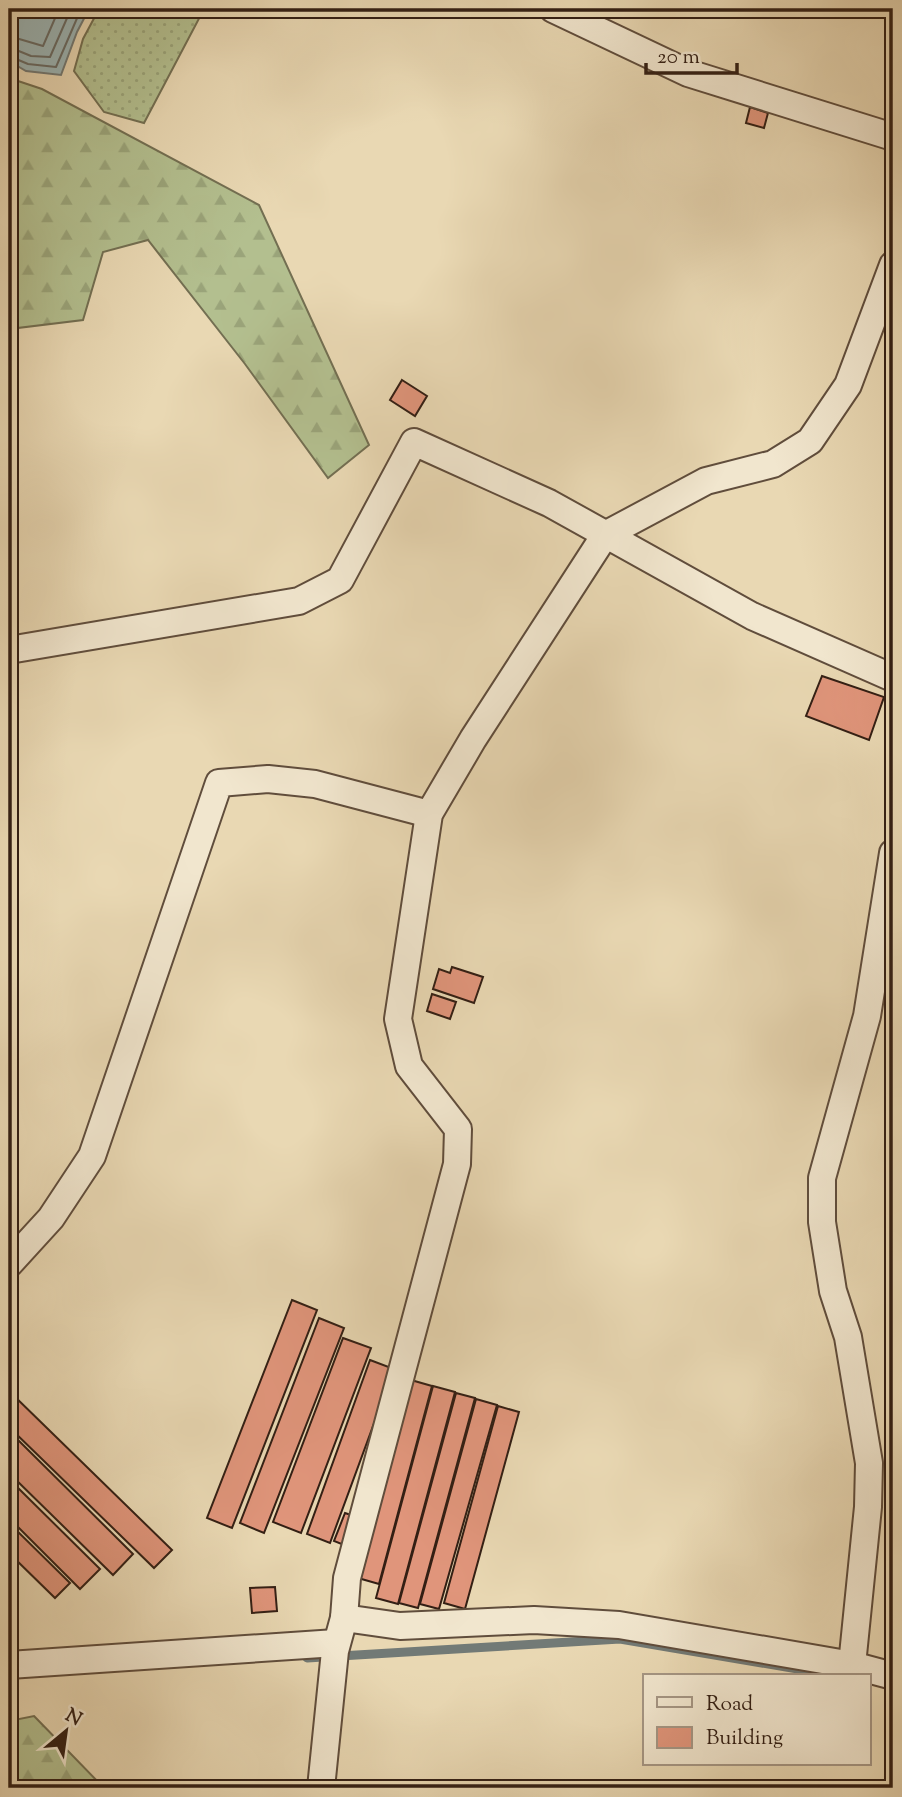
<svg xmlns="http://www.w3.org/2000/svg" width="902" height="1797" font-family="'Sorts Mill Goudy',serif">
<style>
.grass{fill:url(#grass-dots);stroke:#736f52;stroke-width:2}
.forest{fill:url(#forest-firs);stroke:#736f52;stroke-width:2}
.water{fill:#9cb7b8;stroke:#727a76;stroke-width:2}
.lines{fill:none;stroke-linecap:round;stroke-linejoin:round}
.shore{stroke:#686b66;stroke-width:2}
.stream{stroke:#727a76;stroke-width:9}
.building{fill:#e0957b;stroke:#331f14;stroke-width:2}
.street-casing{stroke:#604d3c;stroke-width:30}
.street{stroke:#f1e6ce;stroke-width:26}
</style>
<defs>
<pattern id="grass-dots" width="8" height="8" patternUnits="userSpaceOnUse" patternTransform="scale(1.75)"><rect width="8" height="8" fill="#b3bf8f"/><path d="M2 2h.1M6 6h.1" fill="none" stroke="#9aa47a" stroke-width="1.8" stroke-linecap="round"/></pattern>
<pattern id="forest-firs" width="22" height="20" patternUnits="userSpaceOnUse" patternTransform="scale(1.75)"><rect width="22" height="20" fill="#b3bf8f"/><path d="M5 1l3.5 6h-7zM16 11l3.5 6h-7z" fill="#9aa47a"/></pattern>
</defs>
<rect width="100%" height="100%" fill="#e9d8b3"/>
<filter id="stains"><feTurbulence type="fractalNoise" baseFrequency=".00286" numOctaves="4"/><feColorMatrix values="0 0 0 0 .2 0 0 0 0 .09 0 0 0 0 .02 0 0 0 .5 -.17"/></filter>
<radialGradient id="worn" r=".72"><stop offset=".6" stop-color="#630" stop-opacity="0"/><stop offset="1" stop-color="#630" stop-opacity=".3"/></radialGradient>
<!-- grass -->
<polygon class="grass" points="99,9 204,9 144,123 104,112 74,71 83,39"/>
<!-- forest -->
<g class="forest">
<polygon points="9,78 42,89 259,205 369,445 328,478 245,364 148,240 103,252 83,320 9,329"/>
<polygon points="34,1716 104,1788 9,1788 9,1721"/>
</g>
<!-- water -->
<polygon class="water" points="9,9 89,9 77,32 61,75 26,71 9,61"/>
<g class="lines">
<!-- shore -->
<g class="shore">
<polyline points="9,36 43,46 59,9"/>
<polyline points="9,47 31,56 50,57 71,9"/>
<polyline points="9,56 28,64 56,67 81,9"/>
</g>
<!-- stream -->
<polyline class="stream" points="307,1658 620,1639 839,1676"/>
</g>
<!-- building -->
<g class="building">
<polygon points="750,107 768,113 764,128 746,123"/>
<polygon points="402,380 427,396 415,416 390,400"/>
<polygon points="822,676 884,697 869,740 806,716"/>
<polygon points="452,967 483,977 474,1003 433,989 439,969 450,973"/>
<polygon points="432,994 456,1002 450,1019 427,1011"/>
<polygon points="292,1300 317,1310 232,1528 207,1518"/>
<polygon points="319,1318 344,1328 264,1533 240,1523"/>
<polygon points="343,1338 371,1348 301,1533 273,1522"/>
<polygon points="370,1360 394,1369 330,1543 307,1534"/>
<polygon points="411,1380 432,1386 379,1584 358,1578"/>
<polygon points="433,1386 455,1392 398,1604 376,1598"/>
<polygon points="9,1391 172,1550 154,1568 9,1427"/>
<polygon points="456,1393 475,1398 418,1608 399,1603"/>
<polygon points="476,1399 497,1405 439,1609 420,1604"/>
<polygon points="498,1406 519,1412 465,1609 444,1603"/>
<polygon points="9,1431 133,1554 113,1575 9,1473"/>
<polygon points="9,1479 100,1569 80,1589 9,1518"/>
<polygon points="345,1513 360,1518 349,1547 334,1541"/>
<polygon points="9,1523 70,1583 55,1598 9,1553"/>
<polygon points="275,1587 277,1611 252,1613 250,1588"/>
</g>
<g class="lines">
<!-- street casing -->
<g class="street-casing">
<g id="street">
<polyline points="553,9 688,73 893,137"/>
<polyline points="9,650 299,601 340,580 414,442 549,503 752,616 893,678"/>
<polyline points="9,1264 51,1218 92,1156 219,783 268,779 315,784 429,814"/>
<polyline points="344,1618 400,1626 534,1620 619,1625 852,1665 893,1676"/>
<polyline points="9,1665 336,1643"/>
<polyline points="852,1665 868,1507 869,1463 848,1337 833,1291 822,1222 822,1178 867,1016 893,853"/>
<polyline points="321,1788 335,1651 344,1618 347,1578 457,1164 458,1129 409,1066 398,1019 429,814 473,739 605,535 706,481 773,464 810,441 848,385 893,265"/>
</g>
</g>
<!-- street -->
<use href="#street" class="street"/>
</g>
<!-- margin -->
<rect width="902" height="1797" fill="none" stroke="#e9d8b3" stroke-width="35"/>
<rect x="10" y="10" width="881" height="1776" fill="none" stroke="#331f14" stroke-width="3.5"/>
<rect x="18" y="18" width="867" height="1762" fill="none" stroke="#331f14" stroke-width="2"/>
<!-- legend -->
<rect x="643" y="1674" width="228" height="91" fill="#f1e6ce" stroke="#a59684" stroke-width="2"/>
<rect x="657" y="1697" width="35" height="10" fill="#f1e6ce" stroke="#a59684" stroke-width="2"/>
<text x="706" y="1710" font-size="21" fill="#331f14">Road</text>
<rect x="657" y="1727" width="35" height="21" fill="#e0957b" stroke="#a59684" stroke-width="2"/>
<text x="706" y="1744" font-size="21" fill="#331f14">Building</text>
<!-- north arrow -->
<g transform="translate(66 1731) rotate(29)" stroke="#f1e6ce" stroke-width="5" paint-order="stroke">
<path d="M0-5L12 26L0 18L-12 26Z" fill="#331f14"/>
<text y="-10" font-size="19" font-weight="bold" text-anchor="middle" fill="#331f14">N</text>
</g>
<!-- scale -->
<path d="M646 63v10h91v-10" fill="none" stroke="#331f14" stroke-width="3.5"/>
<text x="657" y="63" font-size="21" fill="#331f14" stroke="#f1e6ce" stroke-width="5" paint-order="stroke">20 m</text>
<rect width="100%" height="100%" filter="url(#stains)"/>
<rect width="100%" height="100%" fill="url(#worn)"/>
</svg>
